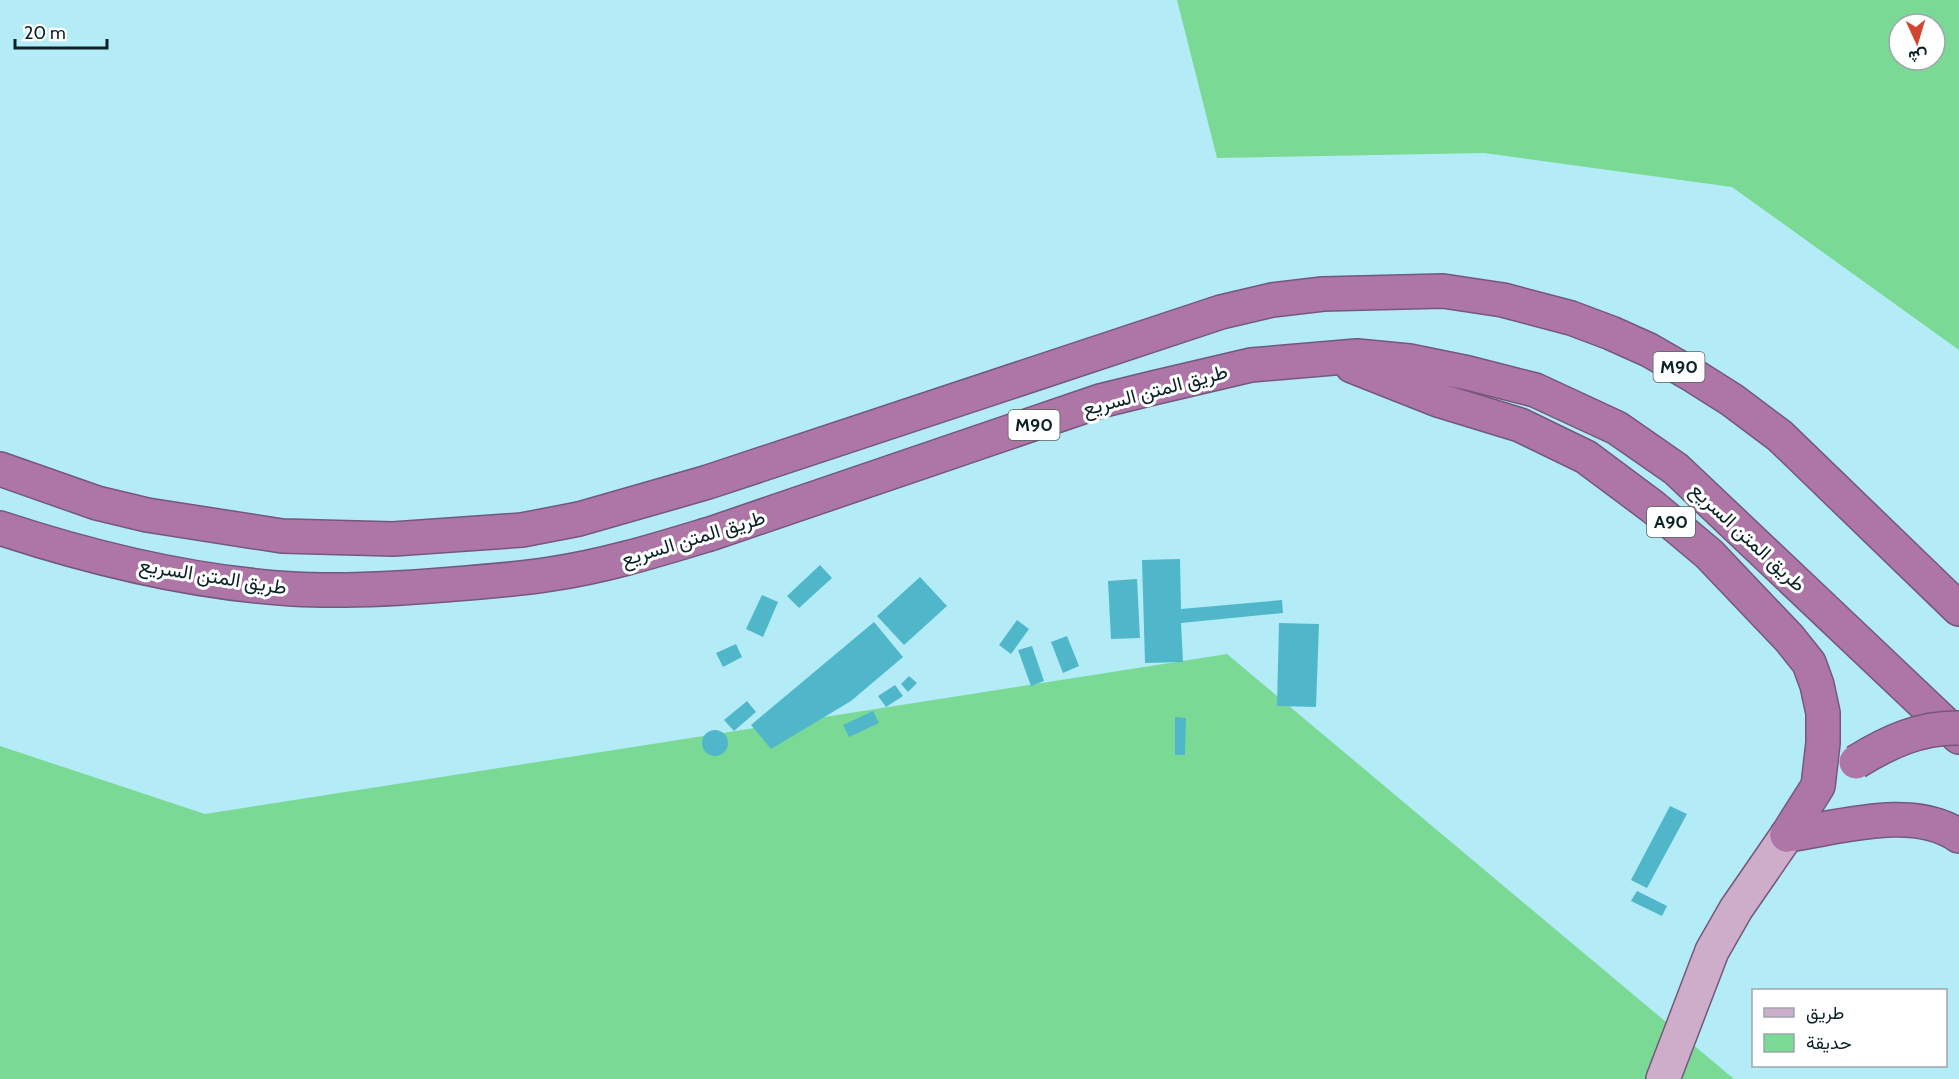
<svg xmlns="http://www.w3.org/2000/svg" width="1959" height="1079" font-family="Cabin,Vazirmatn,sans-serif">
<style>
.green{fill:#7ada95;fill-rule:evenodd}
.building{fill:#50b7ca}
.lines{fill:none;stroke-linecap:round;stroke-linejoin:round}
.major-casing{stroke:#755879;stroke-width:36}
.highway-casing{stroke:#755879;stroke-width:36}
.major{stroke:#ceadca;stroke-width:33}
.highway{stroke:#ae76a6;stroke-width:33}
.highway-bridge-casing{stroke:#755879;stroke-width:36;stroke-linecap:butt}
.highway-bridge{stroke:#ae76a6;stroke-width:33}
.labels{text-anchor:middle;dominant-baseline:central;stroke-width:6;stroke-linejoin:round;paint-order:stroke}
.shield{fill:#fff;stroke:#546466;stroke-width:1.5}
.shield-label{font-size:18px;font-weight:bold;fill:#0a2125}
.street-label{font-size:20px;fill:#0a2125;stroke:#fff}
</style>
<rect width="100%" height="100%" fill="#b3ecf7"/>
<!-- green -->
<g class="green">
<path d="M1177 0H1959V350L1732 187 1484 153 1217 158ZM1899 24H1935V60H1899Z"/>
<polygon points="1227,654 1734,1079 0,1079 0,746 205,814"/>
</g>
<!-- building -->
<g class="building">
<polygon points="1180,559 1181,609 1282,600 1283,613 1181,623 1183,662 1145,663 1142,560"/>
<polygon points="820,565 832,578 799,608 787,596"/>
<polygon points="920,577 947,606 904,645 877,616"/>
<polygon points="1137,579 1140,638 1111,639 1108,581"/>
<polygon points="762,595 778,602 763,637 746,629"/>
<polygon points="1017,620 1029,629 1011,654 999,645"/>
<polygon points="874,622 903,657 851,701 771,749 751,725"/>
<polygon points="1279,623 1319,624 1316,707 1277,706"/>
<polygon points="1067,636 1079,666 1063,673 1051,642"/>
<polygon points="736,644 742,657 723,667 716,653"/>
<polygon points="1032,646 1044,681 1031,686 1018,650"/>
<polygon points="909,676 917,683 908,692 901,684"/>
<polygon points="895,685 903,696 886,707 878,696"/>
<polygon points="747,701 756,712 734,731 724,720"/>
<polygon points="873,711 879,723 849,737 843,725"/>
<polygon points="1175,717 1186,718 1185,755 1175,755"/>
<circle cx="715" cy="743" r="13"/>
<polygon points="1670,806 1687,814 1647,888 1631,880"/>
<polygon points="1637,891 1667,906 1662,916 1631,901"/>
</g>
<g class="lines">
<!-- major casing -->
<g class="major-casing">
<polyline id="major" points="1663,1079 1712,951 1736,909 1787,835"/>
</g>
<!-- highway casing -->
<g class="highway-casing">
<g id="highway">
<polyline points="1352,366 1438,400 1520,425 1586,457 1653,507 1709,554 1789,638 1809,663 1817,685 1823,713 1823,743 1818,786 1787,835"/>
<polyline points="0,469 97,503 147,515 282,536 393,539 522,530 579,519 708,482 1221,312 1272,300 1323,294 1443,291 1503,300 1571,318 1611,333 1649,350 1694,376 1732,400 1780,436 1959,609"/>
<path d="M0 528C94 559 193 583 293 589 342 592 393 589 442 585 478 582 515 580 551 574 606 566 660 549 713 533L1100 401 1153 388 1251 365 1357 356 1409 361 1468 373 1535 390 1617 428 1676 469 1959 737"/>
<path d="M1787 835C1839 828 1912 804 1959 836"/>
</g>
</g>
<!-- major -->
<use href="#major" class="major"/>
<!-- highway -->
<use href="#highway" class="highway"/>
<!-- highway-bridge casing -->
<g class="highway-bridge-casing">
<path id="highway-bridge" d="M1856 762C1888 742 1921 727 1959 728"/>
</g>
<!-- highway-bridge -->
<use href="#highway-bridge" class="highway-bridge"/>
</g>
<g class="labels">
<!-- shield labels -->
<g class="shield">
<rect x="1653.5" y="352" width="51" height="30" rx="4.5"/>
<rect x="1008.5" y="410" width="51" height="30" rx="4.5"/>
<rect x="1647" y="507" width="48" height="30" rx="4.5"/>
</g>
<g class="shield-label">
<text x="1679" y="367">M90</text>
<text x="1034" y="425">M90</text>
<text x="1671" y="522">A90</text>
</g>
<!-- street labels -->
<g class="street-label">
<text transform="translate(1155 390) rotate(-15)">طريق المتن السريع</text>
<text transform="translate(1748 537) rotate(43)">طريق المتن السريع</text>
<text transform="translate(693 538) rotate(-17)">طريق المتن السريع</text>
<text transform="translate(213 576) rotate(9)">طريق المتن السريع</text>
</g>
</g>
<!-- legend -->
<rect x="1752" y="989" width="195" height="78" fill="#ffffff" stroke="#9da6a8" stroke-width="1.5"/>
<rect x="1764" y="1008" width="30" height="9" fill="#ceadca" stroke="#9da6a8" stroke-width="1.5"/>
<text x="1806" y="1019" font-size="18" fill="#0a2125">طريق</text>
<rect x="1764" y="1034" width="30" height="18" fill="#7ada95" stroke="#9da6a8" stroke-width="1.5"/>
<text x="1806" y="1049" font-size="18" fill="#0a2125">حديقة</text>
<!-- north arrow -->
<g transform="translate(1917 42) rotate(176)"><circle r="28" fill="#ffffff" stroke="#9da6a8" stroke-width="1.5"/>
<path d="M0-4.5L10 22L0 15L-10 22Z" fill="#d24630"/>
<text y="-9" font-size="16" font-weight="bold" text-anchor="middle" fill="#0a2125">ش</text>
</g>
<!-- scale -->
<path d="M15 39v9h92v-9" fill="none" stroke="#0a2125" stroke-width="3"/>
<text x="24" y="39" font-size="18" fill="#0a2125" stroke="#ffffff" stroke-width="4.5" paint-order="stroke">20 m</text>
</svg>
